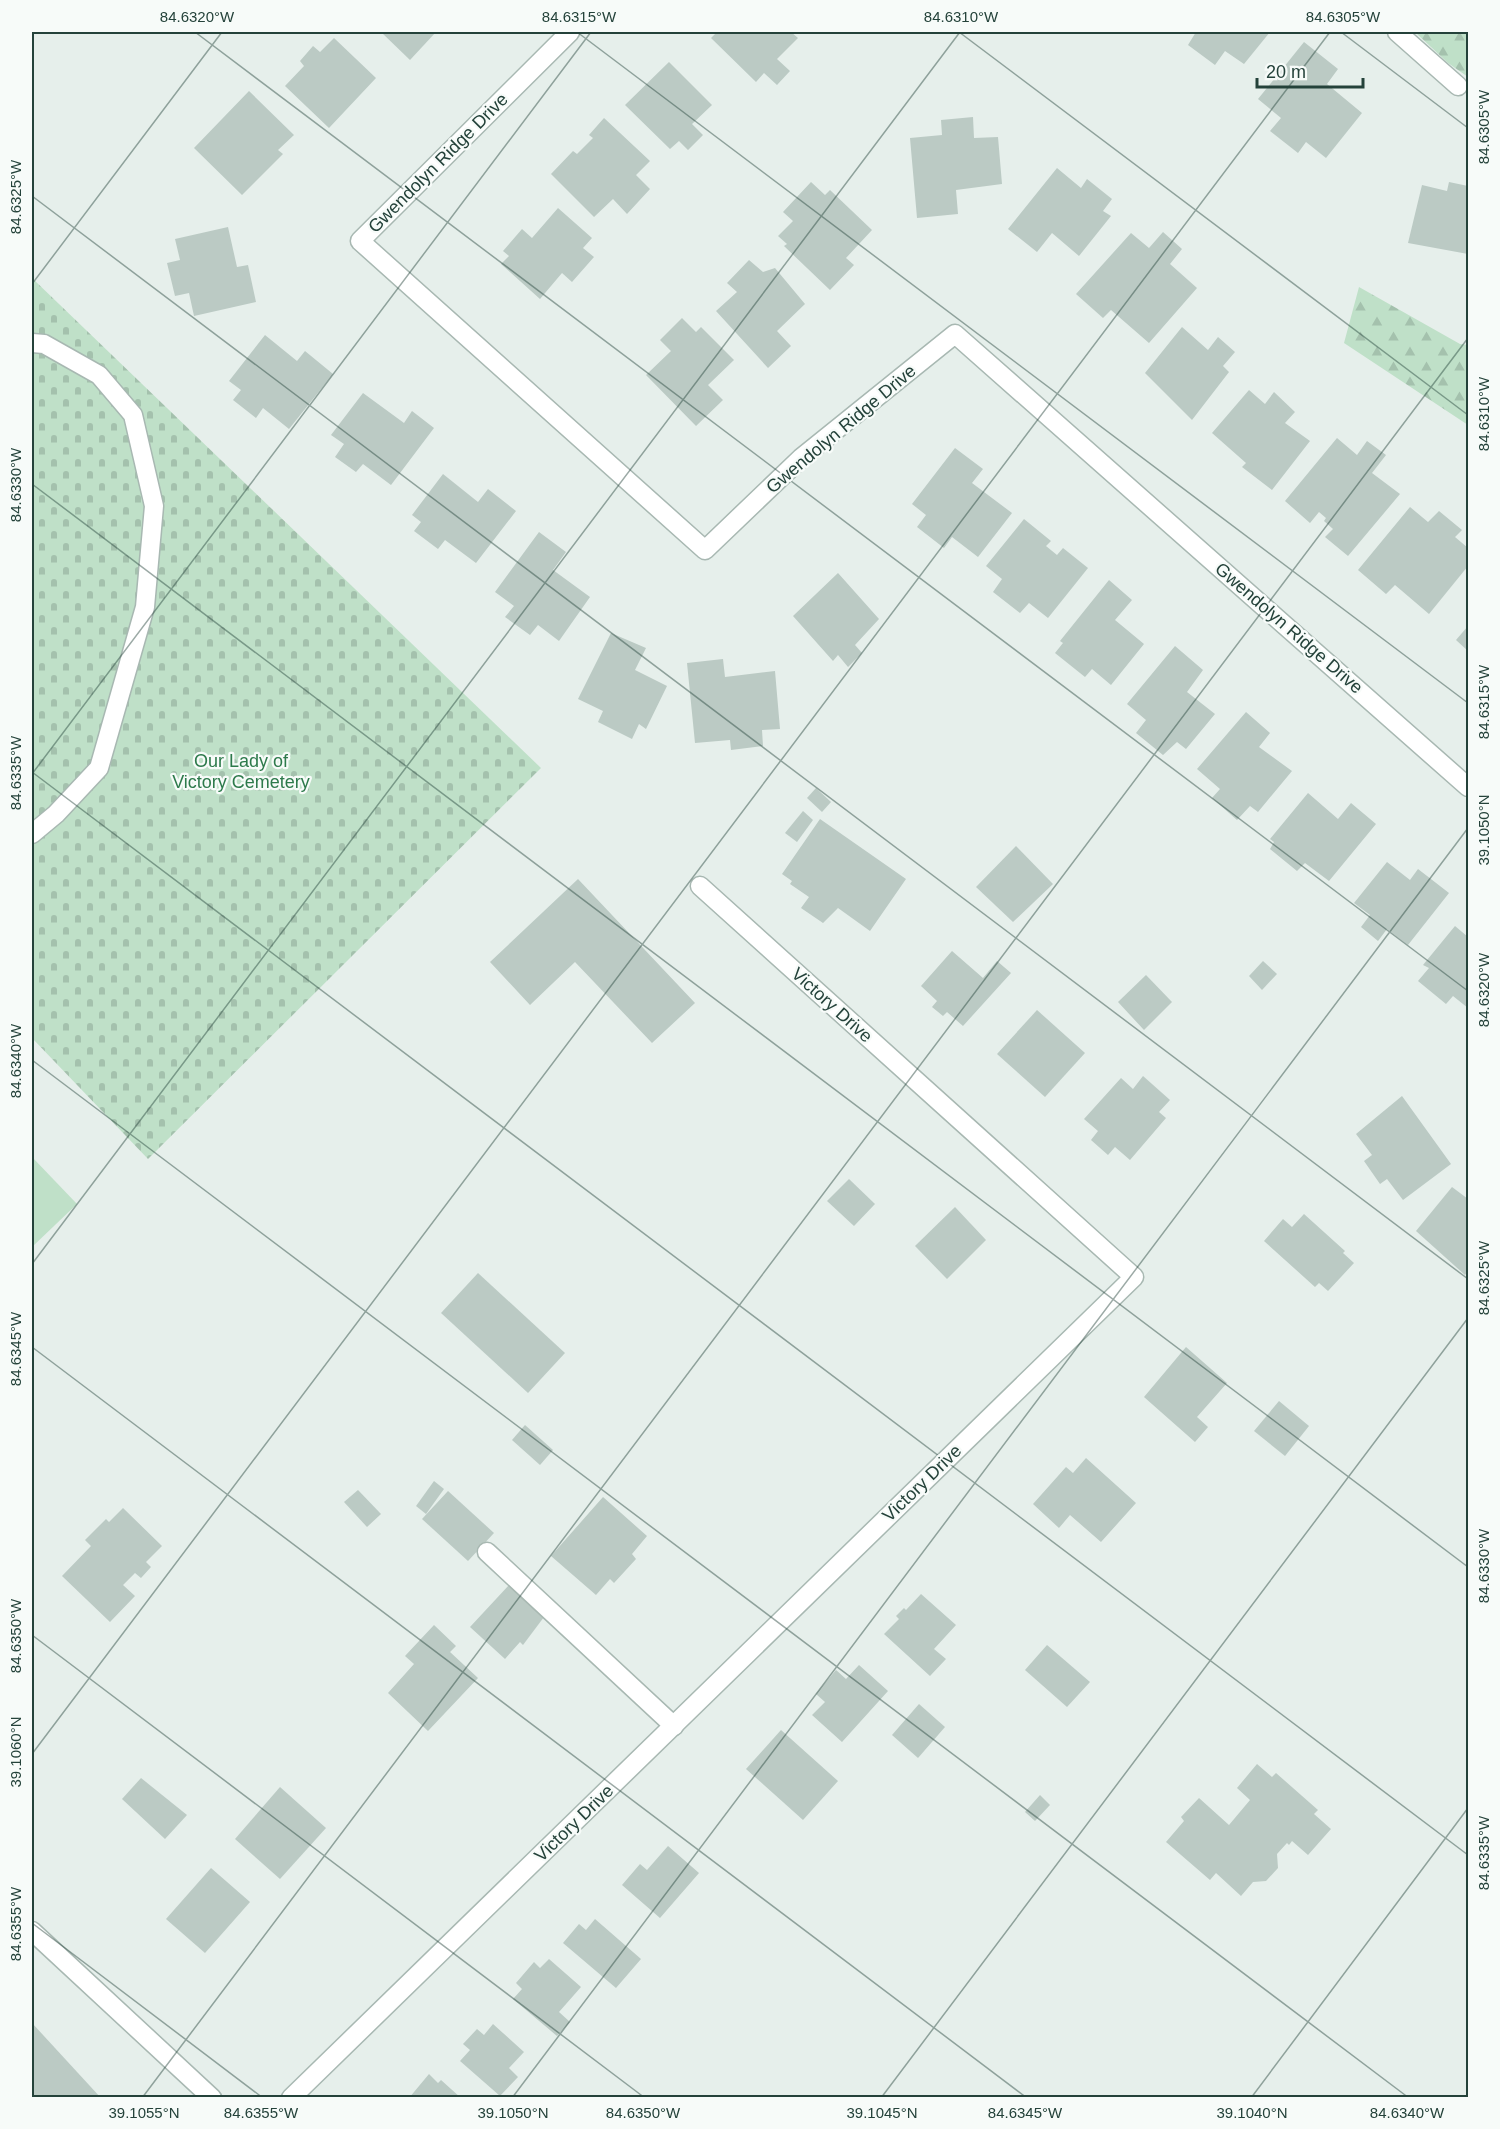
<svg xmlns="http://www.w3.org/2000/svg" width="1500" height="2129" font-family="Arial,sans-serif">
<style>
.forest{fill:url(#forest-firs)}
.cemetery{fill:url(#cemetery-stones)}
.pitch{fill:#bfe0c8}
.building{fill:#bbcac4}
.lines{fill:none;stroke-linecap:round;stroke-linejoin:round}
.lane-casing{stroke:#a8b8b2;stroke-width:21}
.street-casing{stroke:#a8b8b2;stroke-width:21}
.lane{stroke:#fff;stroke-width:18}
.street{stroke:#fff;stroke-width:18}
.ticks{fill:none;stroke:#24423a;stroke-width:1.5;stroke-opacity:0.45}
.labels{text-anchor:middle;dominant-baseline:central;stroke-width:4.5;stroke-linejoin:round;paint-order:stroke}
.street-label{font-size:18px;fill:#24423a;stroke:#f7fbf9}
.park-label{font-size:18px;fill:#2d7a4b;stroke:#f7fbf9}
.neatline{fill:none;stroke:#24423a;stroke-width:2}
.ticks-label{font-size:15px;text-anchor:middle;fill:#24423a}
</style>
<defs>
<pattern id="forest-firs" width="22" height="20" patternUnits="userSpaceOnUse" patternTransform="scale(1.5)"><rect width="22" height="20" fill="#bfe0c8"/><path d="M5 1l3.5 6h-7zM16 11l3.5 6h-7z" fill="#a4c1ad"/></pattern>
<pattern id="cemetery-stones" width="16" height="16" patternUnits="userSpaceOnUse" patternTransform="scale(1.5)"><rect width="16" height="16" fill="#bfe0c8"/><path d="M2 7V4a2 2 0 0 1 4 0v3zM10 15v-3a2 2 0 0 1 4 0v3z" fill="#a4c1ad"/></pattern>
</defs>
<rect width="100%" height="100%" fill="#e6efeb"/>
<!-- forest -->
<g class="forest">
<polygon points="1415,32 1468,32 1468,77 1448,63"/>
<polygon points="1359,287 1460,344 1468,345 1468,425 1344,343"/>
</g>
<!-- cemetery -->
<polygon class="cemetery" points="32,278 541,768 148,1159 32,1038"/>
<!-- pitch -->
<polygon class="pitch" points="32,1157 77,1204 32,1247"/>
<!-- building -->
<g class="building">
<polygon points="381,32 436,32 410,60"/>
<polygon points="717,32 791,32 798,38 777,59 790,71 777,85 764,73 756,82 711,38"/>
<polygon points="1196,32 1270,32 1244,64 1225,51 1215,65 1188,45"/>
<polygon points="334,38 376,78 329,128 285,86 304,66 300,61 313,46 320,52"/>
<polygon points="1304,42 1338,69 1327,84 1362,113 1326,158 1306,142 1298,153 1270,131 1281,118 1258,99"/>
<polygon points="669,62 712,105 692,124 703,135 688,150 679,141 670,149 625,105"/>
<polygon points="249,91 294,135 278,150 283,154 242,195 194,148"/>
<polygon points="973,117 974,138 998,137 1002,184 956,190 958,214 917,218 910,138 942,135 941,120"/>
<polygon points="604,118 650,161 636,175 650,189 627,214 613,199 594,217 551,174 573,151 577,154 593,138 589,135"/>
<polygon points="1057,168 1081,188 1087,179 1112,199 1103,211 1111,216 1079,256 1052,233 1037,252 1008,229"/>
<polygon points="811,182 825,195 830,190 872,230 846,258 854,265 830,290 784,246 787,244 778,236 793,221 783,212"/>
<polygon points="1449,182 1468,186 1468,254 1408,243 1422,185 1447,191"/>
<polygon points="558,208 592,238 583,248 594,257 572,282 562,273 540,299 501,264 509,256 503,251 522,229 532,238"/>
<polygon points="228,227 237,267 248,265 256,302 194,316 189,293 175,296 167,263 180,260 175,239"/>
<polygon points="1163,232 1182,249 1170,264 1197,288 1149,343 1111,310 1103,318 1076,294 1131,233 1149,248"/>
<polygon points="749,260 763,272 775,268 805,304 777,331 791,346 768,368 716,311 737,292 727,283"/>
<polygon points="682,318 696,332 701,327 734,360 708,385 723,400 696,426 646,375 671,351 660,340"/>
<polygon points="1182,327 1208,350 1218,337 1235,352 1223,366 1229,372 1192,420 1145,373"/>
<polygon points="265,335 297,361 305,351 333,374 289,429 263,408 256,418 233,400 241,390 229,381"/>
<polygon points="1249,390 1265,404 1274,392 1295,412 1285,423 1310,441 1272,490 1242,467 1246,463 1212,433"/>
<polygon points="363,393 404,423 412,411 434,428 391,485 363,464 356,472 335,457 344,444 331,435"/>
<polygon points="1337,438 1357,455 1367,441 1386,455 1372,473 1400,494 1348,556 1325,537 1333,529 1324,521 1326,518 1319,512 1310,523 1285,501"/>
<polygon points="955,448 983,469 972,483 1012,513 978,557 952,537 944,548 917,527 926,515 912,504"/>
<polygon points="443,474 478,502 488,489 516,511 476,563 445,540 438,549 414,531 421,522 412,515"/>
<polygon points="1410,507 1428,522 1439,511 1462,530 1455,537 1468,548 1468,566 1429,614 1395,585 1386,594 1358,570"/>
<polygon points="1024,519 1051,541 1046,546 1057,555 1063,548 1088,568 1048,618 1029,603 1020,613 993,592 1002,579 986,566"/>
<polygon points="539,532 566,552 553,570 590,597 559,641 538,625 530,635 505,617 514,606 495,592"/>
<polygon points="838,573 879,619 855,645 862,653 848,667 838,655 833,661 793,616"/>
<polygon points="1109,580 1132,600 1115,620 1144,644 1111,685 1092,669 1085,677 1055,653 1063,643 1060,641"/>
<polygon points="1468,626 1468,651 1456,640"/>
<polygon points="611,633 646,648 635,670 667,686 646,729 639,724 632,739 598,722 603,711 578,699"/>
<polygon points="1175,646 1203,670 1187,692 1215,714 1186,749 1177,742 1163,755 1136,733 1146,720 1127,704"/>
<polygon points="723,659 725,677 775,671 780,729 762,730 763,746 731,750 730,740 695,743 687,663"/>
<polygon points="1246,712 1270,733 1259,747 1292,771 1258,812 1250,806 1237,820 1212,798 1220,789 1197,769"/>
<polygon points="816,788 831,802 822,812 807,798"/>
<polygon points="1308,793 1338,819 1351,803 1376,824 1329,881 1305,863 1297,871 1270,849 1274,842 1270,839"/>
<polygon points="803,811 813,820 797,842 785,833"/>
<polygon points="820,819 906,879 870,931 838,908 823,923 801,908 809,897 790,884 792,881 782,874"/>
<polygon points="1016,846 1053,884 1013,922 976,887"/>
<polygon points="1387,862 1410,880 1418,869 1449,893 1408,945 1387,929 1378,941 1361,927 1370,915 1354,903"/>
<polygon points="578,879 695,1003 652,1043 575,962 530,1005 490,962"/>
<polygon points="1455,926 1468,937 1468,1008 1453,996 1446,1004 1418,981 1429,968 1423,965"/>
<polygon points="952,951 983,978 997,961 1011,973 963,1026 947,1012 943,1016 932,1007 937,1001 921,986"/>
<polygon points="1263,961 1277,974 1262,990 1249,976"/>
<polygon points="1146,975 1172,1002 1144,1030 1118,1002"/>
<polygon points="1037,1010 1085,1053 1045,1097 997,1054"/>
<polygon points="1143,1076 1170,1100 1159,1112 1166,1118 1130,1160 1115,1147 1108,1155 1091,1140 1098,1131 1084,1119 1121,1078 1133,1089"/>
<polygon points="1402,1096 1451,1164 1403,1200 1387,1179 1380,1184 1364,1161 1372,1155 1356,1134"/>
<polygon points="849,1179 875,1204 854,1226 827,1201"/>
<polygon points="1452,1187 1468,1199 1468,1271 1465,1275 1416,1231"/>
<polygon points="955,1207 986,1240 947,1279 915,1246"/>
<polygon points="1304,1214 1345,1251 1343,1253 1354,1263 1328,1291 1319,1283 1315,1287 1264,1241 1283,1219 1292,1227"/>
<polygon points="478,1273 565,1353 528,1393 441,1313"/>
<polygon points="1186,1347 1227,1383 1197,1417 1208,1427 1195,1442 1144,1397"/>
<polygon points="1279,1401 1309,1426 1285,1456 1254,1431"/>
<polygon points="525,1425 553,1450 540,1465 512,1440"/>
<polygon points="1086,1458 1136,1503 1101,1542 1070,1515 1059,1528 1033,1504 1066,1467 1073,1473"/>
<polygon points="434,1481 444,1489 426,1514 416,1506"/>
<polygon points="358,1490 381,1514 367,1527 344,1502"/>
<polygon points="448,1491 494,1533 468,1561 422,1519"/>
<polygon points="603,1497 647,1536 632,1554 636,1559 614,1583 610,1579 596,1595 551,1556"/>
<polygon points="123,1508 162,1546 146,1562 151,1567 141,1578 135,1573 123,1585 135,1596 110,1622 62,1576 91,1546 85,1540 106,1519 109,1522"/>
<polygon points="509,1585 544,1617 523,1645 520,1642 505,1659 470,1627"/>
<polygon points="921,1594 956,1625 934,1649 946,1659 930,1676 884,1634 899,1619 896,1616 904,1608 906,1610"/>
<polygon points="434,1625 456,1646 450,1652 478,1678 428,1731 388,1693 414,1664 405,1656"/>
<polygon points="1047,1645 1090,1682 1067,1707 1025,1670"/>
<polygon points="859,1665 888,1691 842,1742 812,1715 825,1702 816,1694 836,1670 846,1679"/>
<polygon points="919,1704 945,1727 918,1758 892,1735"/>
<polygon points="781,1730 838,1781 803,1820 746,1769"/>
<polygon points="1257,1764 1272,1777 1276,1773 1318,1810 1314,1814 1331,1829 1308,1855 1292,1841 1289,1845 1287,1843 1277,1854 1278,1868 1266,1881 1253,1882 1241,1896 1216,1873 1210,1880 1166,1842 1184,1821 1181,1817 1199,1798 1229,1825 1250,1800 1237,1788"/>
<polygon points="141,1778 187,1815 165,1839 122,1799"/>
<polygon points="280,1787 326,1828 280,1879 235,1839"/>
<polygon points="1040,1795 1050,1805 1035,1821 1025,1812"/>
<polygon points="668,1846 699,1873 660,1918 622,1885 640,1864 647,1870"/>
<polygon points="211,1868 250,1902 205,1953 166,1919"/>
<polygon points="595,1919 641,1959 616,1988 563,1943 579,1924 586,1930"/>
<polygon points="549,1959 581,1987 559,2012 570,2022 557,2036 513,1999 522,1989 516,1983 534,1962 540,1968"/>
<polygon points="32,2023 101,2098 32,2098"/>
<polygon points="493,2024 524,2052 509,2068 518,2077 500,2096 460,2061 470,2050 463,2044 477,2029 484,2035"/>
<polygon points="429,2074 438,2083 441,2080 461,2098 409,2098"/>
</g>
<g class="lines">
<!-- lane casing -->
<g class="lane-casing">
<g id="lane">
<polyline points="32,343 44,344 99,375 133,415 154,506 145,607 99,768 56,814 32,834"/>
<polyline points="487,1552 674,1726"/>
<polyline points="32,1931 212,2098"/>
</g>
</g>
<!-- street casing -->
<g class="street-casing">
<g id="street">
<polyline points="570,32 360,241 705,550 801,458 955,334 1468,787"/>
<polyline points="1397,32 1458,86"/>
<polyline points="291,2098 1134,1277 700,886"/>
</g>
</g>
<!-- lane -->
<use href="#lane" class="lane"/>
<!-- street -->
<use href="#street" class="street"/>
</g>
<!-- ticks -->
<path class="ticks" d="M195 32 1468 991M577 32 1468 703M959 32 1468 415M1341 32 1468 128M32 196 1468 1279M32 284 222 32M32 484 1468 1567M32 772 1468 1855M32 774 591 32M32 1060 1409 2098M32 1264 960 32M32 1347 1027 2098M32 1635 645 2098M32 1754 1330 32M32 1923 263 2098M142 2098 1468 338M512 2098 1468 828M881 2098 1468 1318M1251 2098 1468 1808"/>
<g class="labels">
<!-- street labels -->
<g class="street-label">
<text transform="translate(438 163) rotate(-45)">Gwendolyn Ridge Drive</text>
<text transform="translate(841 429) rotate(-40)">Gwendolyn Ridge Drive</text>
<text transform="translate(1289 628) rotate(41)">Gwendolyn Ridge Drive</text>
<text transform="translate(832 1005) rotate(42)">Victory Drive</text>
<text transform="translate(922 1483) rotate(-44)">Victory Drive</text>
<text transform="translate(574 1823) rotate(-44)">Victory Drive</text>
</g>
<!-- park labels -->
<g class="park-label">
<text x="241" y="761">Our Lady of<tspan x="241" dy="21">Victory Cemetery</tspan></text>
</g>
</g>
<!-- border -->
<rect width="1500" height="2129" fill="none" stroke="#f7fbf9" stroke-width="66"/>
<!-- scale -->
<path d="M1257 78v9h106v-9" fill="none" stroke="#24423a" stroke-width="3"/>
<text x="1266" y="78" font-size="18" fill="#24423a" stroke="#f7fbf9" stroke-width="4.5" paint-order="stroke">20 m</text>
<rect x="33" y="33" width="1434" height="2063" class="neatline"/>
<g class="ticks-label">
<text x="197" y="22">84.6320°W</text>
<text x="579" y="22">84.6315°W</text>
<text x="961" y="22">84.6310°W</text>
<text x="1343" y="22">84.6305°W</text>
<text transform="translate(1484 127) rotate(-90)" y="5">84.6305°W</text>
<text transform="translate(16 197) rotate(-90)" y="5">84.6325°W</text>
<text transform="translate(1484 414) rotate(-90)" y="5">84.6310°W</text>
<text transform="translate(16 485) rotate(-90)" y="5">84.6330°W</text>
<text transform="translate(1484 702) rotate(-90)" y="5">84.6315°W</text>
<text transform="translate(16 773) rotate(-90)" y="5">84.6335°W</text>
<text transform="translate(1484 830) rotate(-90)" y="5">39.1050°N</text>
<text transform="translate(1484 990) rotate(-90)" y="5">84.6320°W</text>
<text transform="translate(16 1061) rotate(-90)" y="5">84.6340°W</text>
<text transform="translate(1484 1278) rotate(-90)" y="5">84.6325°W</text>
<text transform="translate(16 1349) rotate(-90)" y="5">84.6345°W</text>
<text transform="translate(1484 1566) rotate(-90)" y="5">84.6330°W</text>
<text transform="translate(16 1636) rotate(-90)" y="5">84.6350°W</text>
<text transform="translate(16 1752) rotate(-90)" y="5">39.1060°N</text>
<text transform="translate(1484 1853) rotate(-90)" y="5">84.6335°W</text>
<text transform="translate(16 1924) rotate(-90)" y="5">84.6355°W</text>
<text x="144" y="2118">39.1055°N</text>
<text x="261" y="2118">84.6355°W</text>
<text x="513" y="2118">39.1050°N</text>
<text x="643" y="2118">84.6350°W</text>
<text x="882" y="2118">39.1045°N</text>
<text x="1025" y="2118">84.6345°W</text>
<text x="1252" y="2118">39.1040°N</text>
<text x="1407" y="2118">84.6340°W</text>
</g>
</svg>
